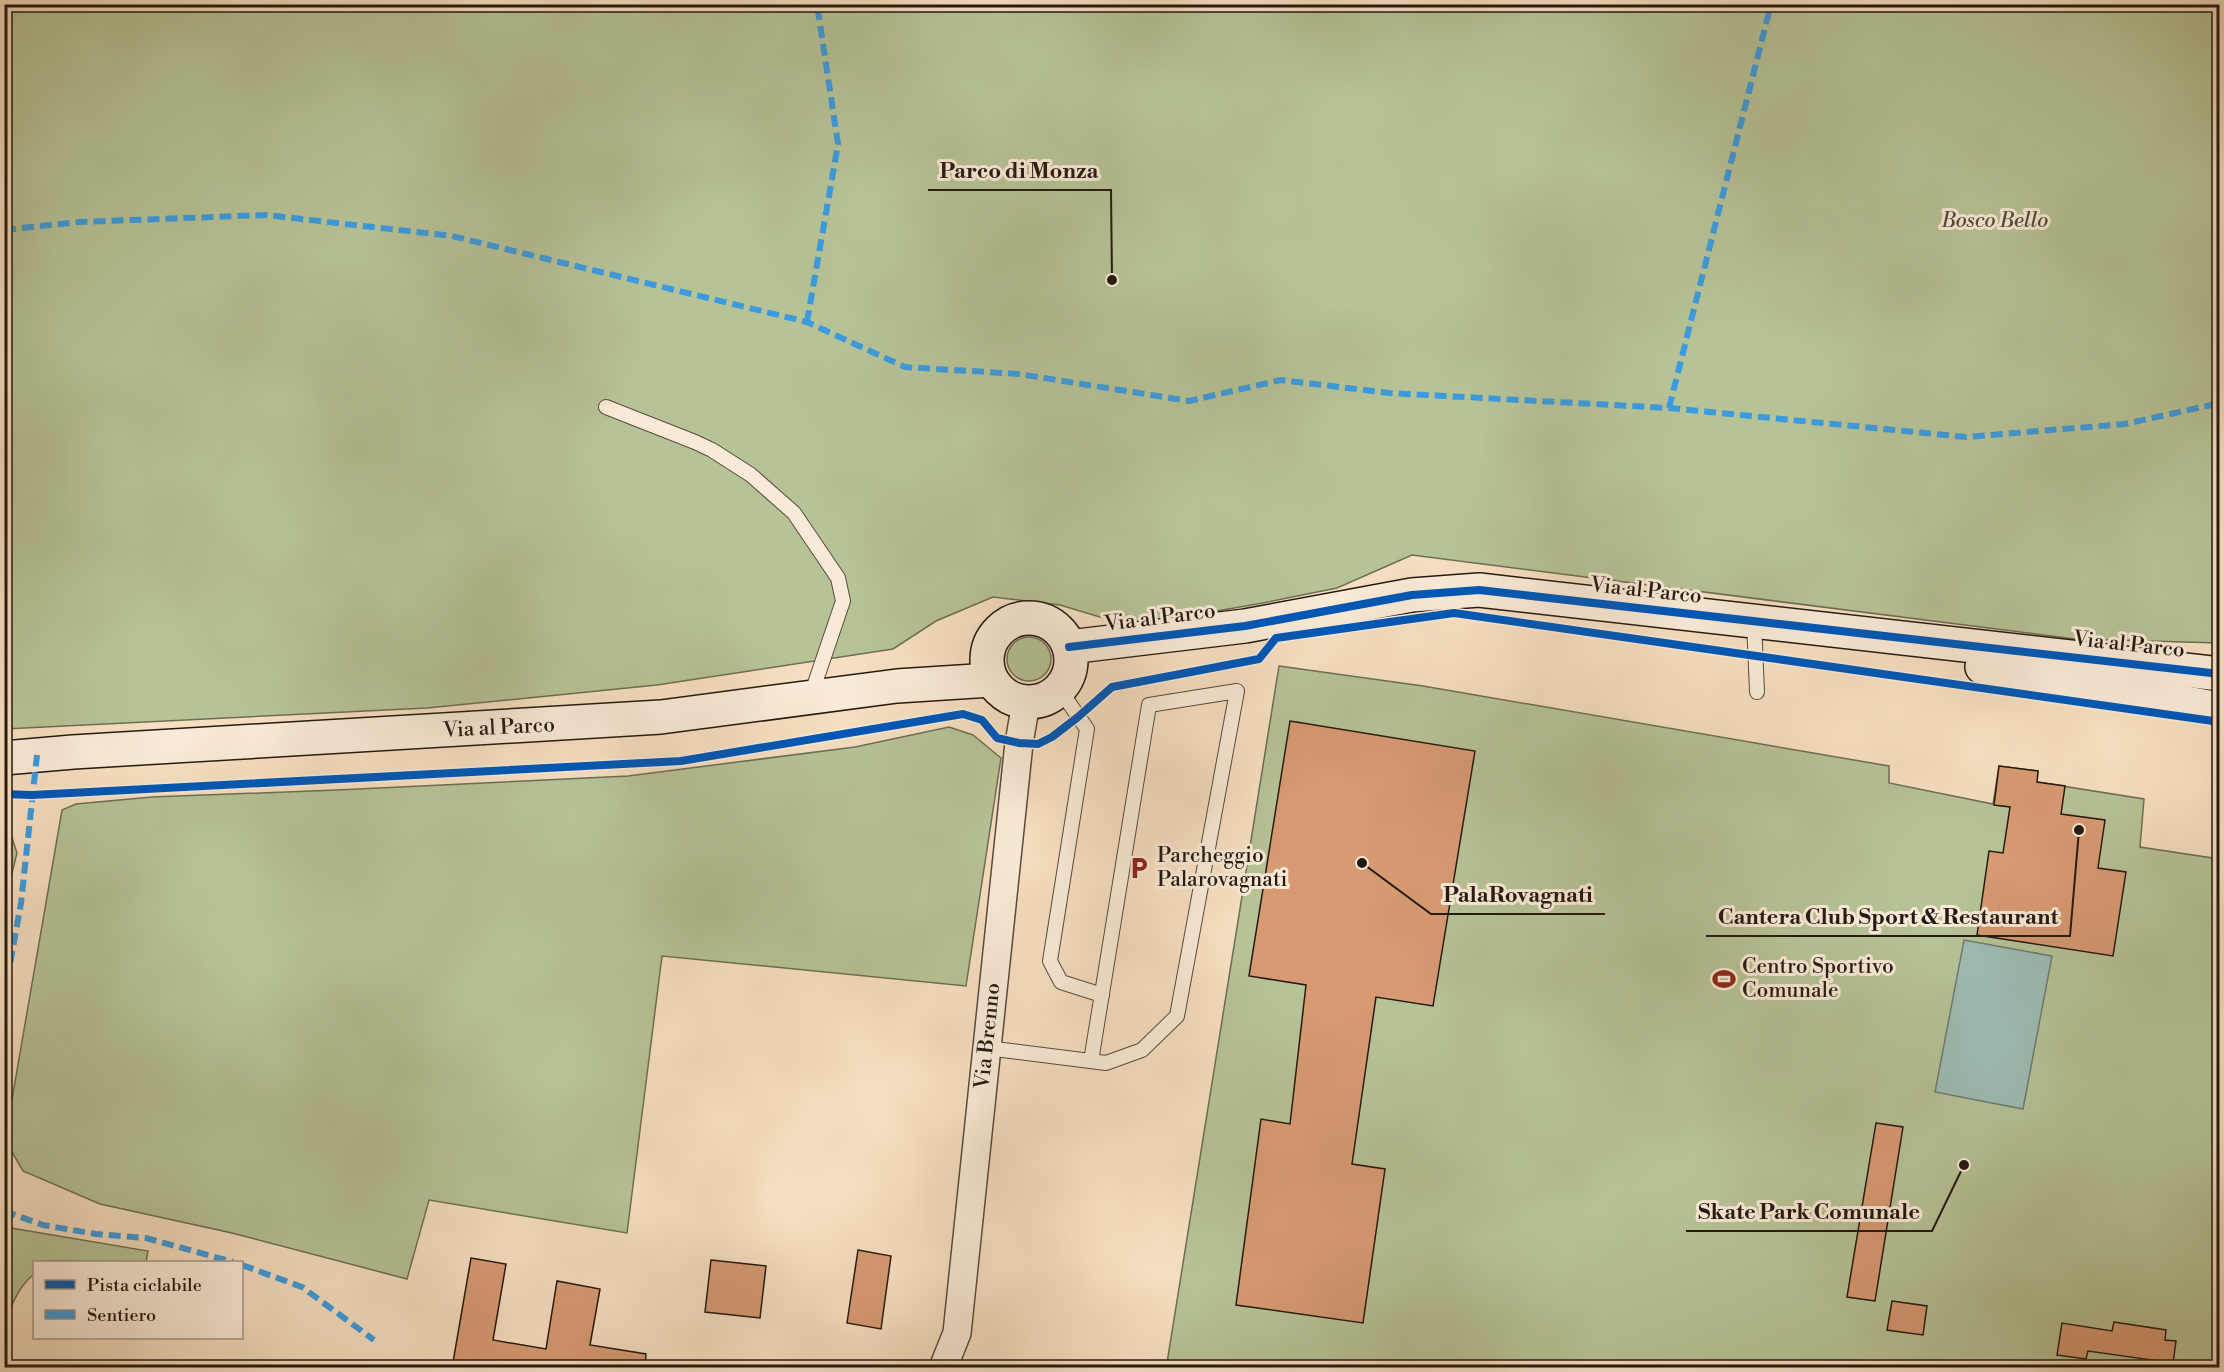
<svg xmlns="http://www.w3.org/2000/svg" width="2224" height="1372" font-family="'Libre Bodoni',serif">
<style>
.green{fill:#b6c397;stroke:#6d6e54;stroke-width:1.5}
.water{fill:#9dbcb4;stroke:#6d7b72;stroke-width:1.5}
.building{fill:#d79a73;stroke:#241910;stroke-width:1.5}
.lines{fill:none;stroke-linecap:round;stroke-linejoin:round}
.lane-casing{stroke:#584a3c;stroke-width:16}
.street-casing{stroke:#584a3c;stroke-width:30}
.secondary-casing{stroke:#241910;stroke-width:36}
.lane{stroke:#f9ead7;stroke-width:14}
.street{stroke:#f9ead7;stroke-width:27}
.secondary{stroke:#f9ead7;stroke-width:33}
.quiet{stroke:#3c9bde;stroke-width:6;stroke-dasharray:12 6;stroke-linecap:butt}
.cycleway-casing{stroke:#f9ead7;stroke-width:11}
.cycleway{stroke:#0057b8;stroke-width:8}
.labels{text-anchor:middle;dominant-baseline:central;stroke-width:6;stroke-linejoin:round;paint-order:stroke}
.park-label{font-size:21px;font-style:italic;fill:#504c38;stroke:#f9ead7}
.street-label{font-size:21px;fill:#241910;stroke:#f9ead7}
.poi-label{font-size:21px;fill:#241910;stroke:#f9ead7;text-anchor:start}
.leader{fill:none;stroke:#241910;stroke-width:2}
.callout-dot{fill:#241910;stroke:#f9ead7;stroke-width:2}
.callout-label{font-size:22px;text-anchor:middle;font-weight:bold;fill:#241910;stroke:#f9ead7;stroke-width:6;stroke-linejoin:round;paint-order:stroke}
</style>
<rect width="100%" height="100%" fill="#f6dfc1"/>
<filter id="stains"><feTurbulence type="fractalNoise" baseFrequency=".00333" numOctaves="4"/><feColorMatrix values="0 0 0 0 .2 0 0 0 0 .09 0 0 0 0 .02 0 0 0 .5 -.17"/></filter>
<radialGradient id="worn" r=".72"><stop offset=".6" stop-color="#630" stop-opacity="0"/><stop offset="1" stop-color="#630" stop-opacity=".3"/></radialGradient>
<!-- green -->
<g class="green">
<polygon points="4,5 2219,5 2219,643 2075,639 1412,555 1337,588 1263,603 1130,626 1060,605 993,597 936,621 893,649 657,685 427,708 5,729"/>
<circle cx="1029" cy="659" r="22"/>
<polygon points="1279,666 1423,686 1889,766 1889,783 1993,804 1999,766 2038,771 2037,782 2144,799 2140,847 2219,859 2219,1367 1194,1368 1167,1363"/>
<polygon points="949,727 973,735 1001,758 966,986 662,956 627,1233 429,1200 407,1279 232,1233 100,1204 23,1171 5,1140 62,810 76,804 152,797 337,790 628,776 855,747"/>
<polygon points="5,816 17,853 5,901"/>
<path d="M5 1227 148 1251 146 1262 51 1261 34 1262V1274C18 1287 12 1304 5 1324Z"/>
</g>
<!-- water -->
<polygon class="water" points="1964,940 2052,956 2023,1109 1935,1092"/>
<!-- building -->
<g class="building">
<polygon points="1290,721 1475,751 1433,1006 1376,997 1352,1164 1385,1169 1363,1323 1236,1305 1261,1119 1290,1124 1306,985 1249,976"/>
<polygon points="1999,766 2038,771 2037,782 2065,786 2061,814 2105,820 2098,868 2126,872 2113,956 1977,935 1989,851 2003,853 2010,807 1994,805"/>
<polygon points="1876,1123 1903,1127 1875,1301 1847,1297"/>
<polygon points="858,1250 891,1256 881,1329 847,1323"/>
<polygon points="471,1258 506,1264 493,1340 546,1349 557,1281 600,1289 590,1345 646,1354 645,1368 452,1368"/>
<polygon points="711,1260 766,1266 760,1318 705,1312"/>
<polygon points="1892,1301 1927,1306 1923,1335 1887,1330"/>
<polygon points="2114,1322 2166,1330 2165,1340 2176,1341 2173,1363 2088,1351 2086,1359 2057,1355 2062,1323 2112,1331"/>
</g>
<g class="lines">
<!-- lane casing -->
<g class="lane-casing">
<g id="lane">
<polyline points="606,407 695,442 712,450 751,475 794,513 838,578 843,601 811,695"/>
<polyline points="1754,621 1757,692"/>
<polyline points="1060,690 1087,729 1050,961 1061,982 1102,995"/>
<polyline points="987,1048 1106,1063 1142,1050 1177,1016 1237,691 1149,705 1091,1061"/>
</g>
</g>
<!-- street casing -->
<g class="street-casing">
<polyline id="street" points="943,1368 957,1333 1019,743 1026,703"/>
</g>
<!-- secondary casing -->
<g class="secondary-casing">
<g id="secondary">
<circle cx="1029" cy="660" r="42"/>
<polyline points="1069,647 1245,626 1412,595 1479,590 2220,674"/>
<polyline points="1982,667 2220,709"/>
<polyline points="4,758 73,752 661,717 897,686 991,680"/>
</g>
</g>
<!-- lane -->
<use href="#lane" class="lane"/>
<!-- street -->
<use href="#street" class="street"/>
<!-- secondary -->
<use href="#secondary" class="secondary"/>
<!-- quiet -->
<g class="quiet">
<polyline points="4,230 78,222 266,215 452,236 807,322 905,367 1019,374 1189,401 1281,380 1389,393 1669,408 1966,437 2125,424 2220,403"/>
<polyline points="807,322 838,144 817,4"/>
<polyline points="1669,408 1771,4"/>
<polyline points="4,998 21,903 37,755"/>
<polyline points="4,1211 43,1225 96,1234 146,1238 233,1262"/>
<polyline points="242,1265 302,1287 374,1340"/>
</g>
<!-- cycleway casing -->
<g class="cycleway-casing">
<g id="cycleway">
<polyline points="1069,647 1245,626 1412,595 1479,590 2220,674"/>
<polyline points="4,794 32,795 681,761 963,714 982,720 997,738 1019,743 1038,744 1052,737 1078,717 1112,687 1259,659 1276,638 1454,613 2220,722"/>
</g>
</g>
<!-- cycleway -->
<use href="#cycleway" class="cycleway"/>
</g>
<!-- icons -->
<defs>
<g id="parking-bare" transform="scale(1.8)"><path d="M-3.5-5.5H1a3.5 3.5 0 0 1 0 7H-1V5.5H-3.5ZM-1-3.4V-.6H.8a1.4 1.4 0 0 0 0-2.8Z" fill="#8f2418" stroke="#f9ead7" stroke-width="2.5" paint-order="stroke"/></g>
<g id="stadium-bare" transform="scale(1.8)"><path d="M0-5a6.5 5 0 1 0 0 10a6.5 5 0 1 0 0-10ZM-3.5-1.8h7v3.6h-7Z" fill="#8f2418" stroke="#f9ead7" stroke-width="2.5" paint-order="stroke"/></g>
</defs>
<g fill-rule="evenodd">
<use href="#parking-bare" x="1139" y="868"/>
<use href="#stadium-bare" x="1724" y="979"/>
</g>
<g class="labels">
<!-- park labels -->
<g class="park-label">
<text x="1995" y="221">Bosco Bello</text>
</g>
<!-- street labels -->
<g class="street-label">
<text transform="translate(1646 591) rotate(6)">Via al Parco</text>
<text transform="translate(1160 618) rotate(-7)">Via al Parco</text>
<text transform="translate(2129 645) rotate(6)">Via al Parco</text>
<text transform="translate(499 728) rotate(-3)">Via al Parco</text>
<text transform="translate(988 1036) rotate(-84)">Via Brenno</text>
</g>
<!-- poi labels -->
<g class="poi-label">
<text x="1157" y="856">Parcheggio<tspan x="1157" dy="24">Palarovagnati</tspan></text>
<text x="1742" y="967">Centro Sportivo<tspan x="1742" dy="24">Comunale</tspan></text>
</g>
</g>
<!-- callouts -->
<path class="leader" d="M1112 280L1111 190H928M1362 863L1431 914H1605M2079 830L2070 936H1706M1964 1165L1932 1231H1686"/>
<g class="callout-dot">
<circle cx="1112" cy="280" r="6"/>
<circle cx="1362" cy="863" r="6"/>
<circle cx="2079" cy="830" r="6"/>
<circle cx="1964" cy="1165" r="6"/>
</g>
<g class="callout-label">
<text x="1019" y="178">Parco di Monza</text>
<text x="1518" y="902">PalaRovagnati</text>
<text x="1888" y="924">Cantera Club Sport &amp; Restaurant</text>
<text x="1809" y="1219">Skate Park Comunale</text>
</g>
<!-- margin -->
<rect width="2224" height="1372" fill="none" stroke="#f6dfc1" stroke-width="24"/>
<rect x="6" y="6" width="2212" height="1360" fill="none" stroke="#241910" stroke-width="3"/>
<rect x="12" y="12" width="2200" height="1348" fill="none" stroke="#241910" stroke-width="1.5"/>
<!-- legend -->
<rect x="33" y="1261" width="210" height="78" fill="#f9ead7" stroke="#a49687" stroke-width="1.5"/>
<rect x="45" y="1280" width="30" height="9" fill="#0057b8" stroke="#a49687" stroke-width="1.5"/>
<text x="87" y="1291" font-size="18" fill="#241910">Pista ciclabile</text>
<rect x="45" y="1310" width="30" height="9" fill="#3c9bde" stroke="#a49687" stroke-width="1.5"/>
<text x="87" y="1321" font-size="18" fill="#241910">Sentiero</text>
<rect width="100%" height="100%" filter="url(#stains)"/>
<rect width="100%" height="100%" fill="url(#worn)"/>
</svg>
